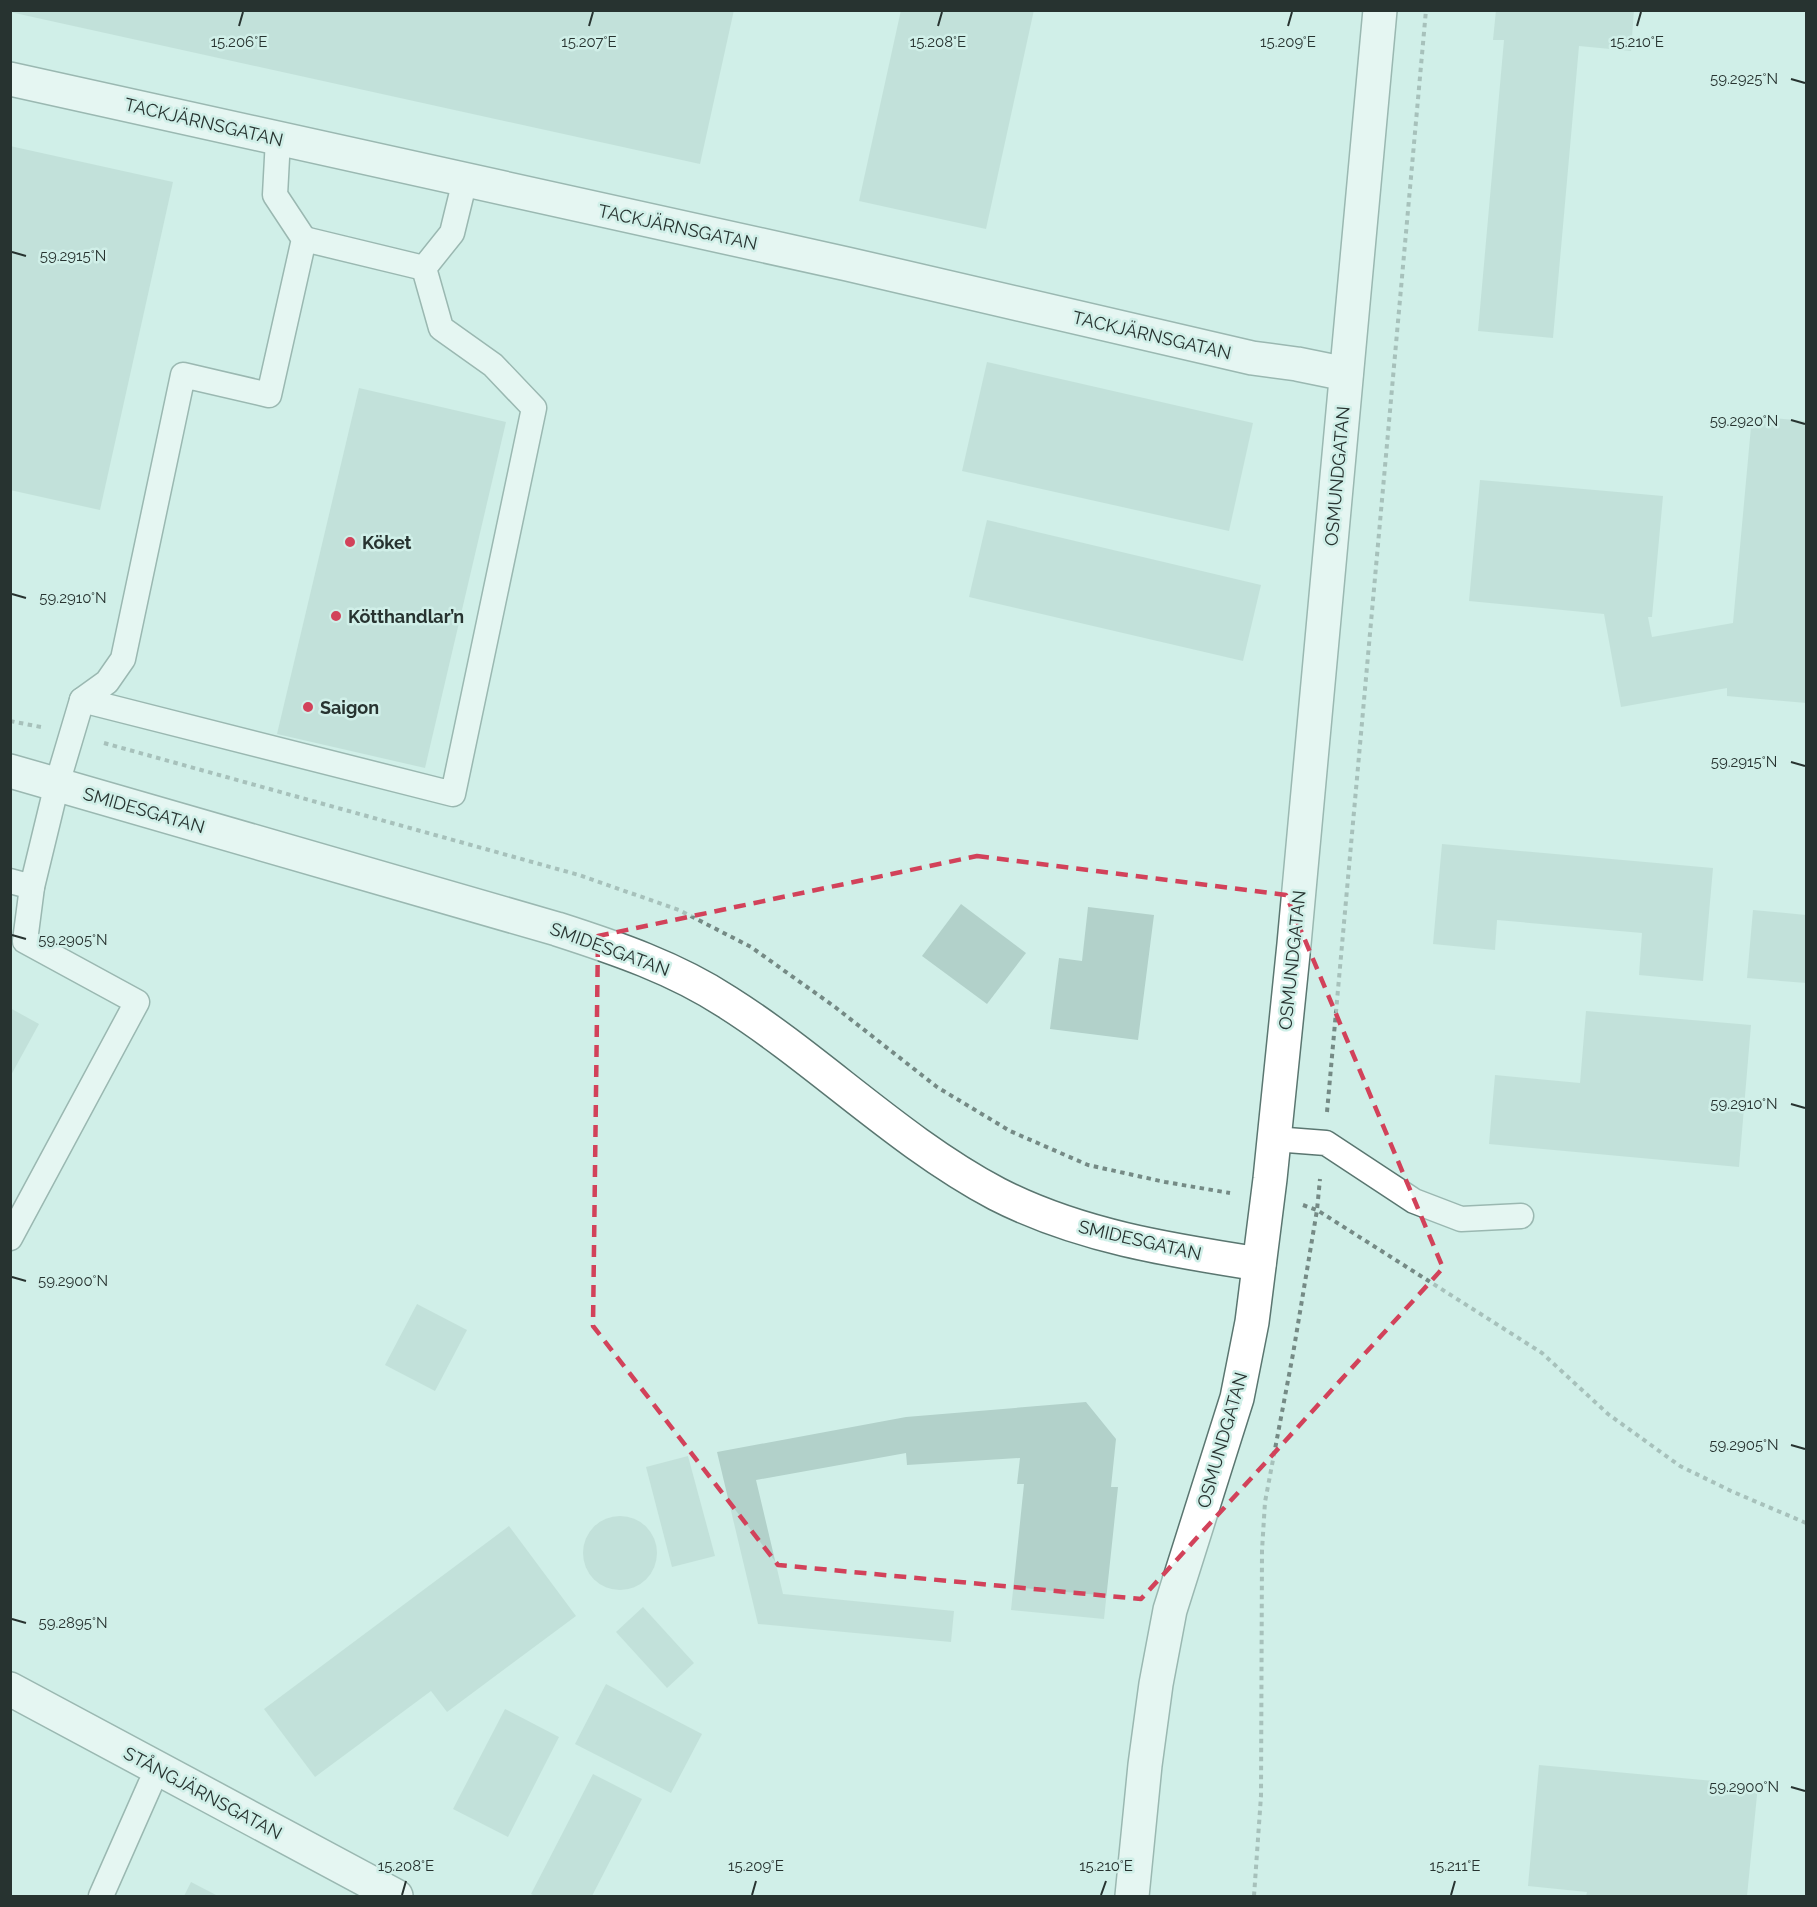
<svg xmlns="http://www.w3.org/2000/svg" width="1817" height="1907" font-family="Raleway,sans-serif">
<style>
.building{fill:#b2d1ca}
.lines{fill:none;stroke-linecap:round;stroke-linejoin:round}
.lane-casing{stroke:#5a7670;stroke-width:27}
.street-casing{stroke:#5a7670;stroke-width:36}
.path{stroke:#758a85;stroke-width:4;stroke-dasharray:4.5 4.5;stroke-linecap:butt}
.lane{stroke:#fff;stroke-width:24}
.street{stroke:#fff;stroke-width:33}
.marked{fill:none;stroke:#d2425a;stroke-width:4.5;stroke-dasharray:12 8;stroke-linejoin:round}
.ticks{fill:none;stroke:#273330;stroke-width:2}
.poi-dot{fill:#d2425a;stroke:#d0efe8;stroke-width:2}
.labels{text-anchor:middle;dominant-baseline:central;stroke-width:5;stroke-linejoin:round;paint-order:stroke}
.street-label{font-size:18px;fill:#273330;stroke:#d0efe8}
.poi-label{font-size:18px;font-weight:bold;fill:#273330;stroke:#d0efe8;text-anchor:start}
.ticks-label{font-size:15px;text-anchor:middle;fill:#273330;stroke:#d0efe8;stroke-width:5;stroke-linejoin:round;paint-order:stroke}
</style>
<rect width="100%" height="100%" fill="#d0efe8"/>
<!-- building -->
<g class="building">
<polygon points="10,10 734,10 700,164 10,12"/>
<polygon points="901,10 1034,10 986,229 859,201"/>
<polygon points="1496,10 1634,10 1631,51 1579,46 1553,338 1478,331 1504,40 1493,40"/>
<polygon points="10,146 173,182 100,510 10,490"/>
<polygon points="987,362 1253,423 1229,531 962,471"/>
<polygon points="359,388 506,422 425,768 277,734"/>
<polygon points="1752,416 1806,421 1806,703 1727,696 1727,688 1621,707 1604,614 1469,601 1480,480 1663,496 1652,617 1648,617 1652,637 1733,623"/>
<polygon points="987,520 1261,585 1243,661 969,597"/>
<polygon points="1442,844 1713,868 1703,981 1639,975 1642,933 1497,920 1495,950 1433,944"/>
<polygon points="961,904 1026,953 987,1004 922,956"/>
<polygon points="1088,907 1154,915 1138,1040 1050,1029 1059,958 1082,961"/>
<polygon points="1753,910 1806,915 1806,983 1747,978"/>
<polygon points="10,1008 39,1024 10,1077"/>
<polygon points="1586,1011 1751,1025 1739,1167 1489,1144 1495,1075 1580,1083"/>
<polygon points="417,1304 467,1330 435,1391 385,1365"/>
<polygon points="1086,1402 1116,1439 1111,1487 1118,1487 1104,1619 1011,1610 1024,1484 1017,1484 1020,1458 907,1465 906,1453 756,1480 783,1594 954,1611 951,1642 758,1624 717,1452 906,1417"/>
<polygon points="688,1456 715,1556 672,1567 646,1467"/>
<circle cx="620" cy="1553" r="37"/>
<polygon points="509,1526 576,1616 447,1712 431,1691 315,1777 264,1709"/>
<polygon points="643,1607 694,1663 667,1688 616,1632"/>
<polygon points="606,1684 702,1734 671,1793 575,1744"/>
<polygon points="505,1709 559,1737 508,1837 453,1809"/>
<polygon points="1539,1765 1758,1785 1747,1896 1586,1896 1587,1892 1528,1886"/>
<polygon points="593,1774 642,1799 592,1896 535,1896 531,1894"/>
<polygon points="191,1882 218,1896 184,1896"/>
</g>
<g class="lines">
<!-- lane casing -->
<g class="lane-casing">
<g id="lane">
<polyline points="278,139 275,195 304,239 269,395 183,375 123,659 107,682 82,700 453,794 534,408 493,365 441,328 424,268 452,233 465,180"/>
<polyline points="304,239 424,268"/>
<polyline points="10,881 32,887 57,784 82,700"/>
<polyline points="1274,1139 1326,1143 1414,1201 1461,1219 1521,1216"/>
<polyline points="10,1238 137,1002 25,941 32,887"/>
<polyline points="101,1896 150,1785"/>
</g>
</g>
<!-- street casing -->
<g class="street-casing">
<g id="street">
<polyline points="10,79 847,264 1252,358 1297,364 1346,374"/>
<path d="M10 771 557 929C616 948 675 968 727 1002 820 1061 899 1142 997 1194 1079 1236 1169 1250 1259 1264"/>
<polyline points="10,1689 396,1896"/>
<polyline points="1132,1896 1145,1765 1156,1684 1170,1610 1237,1398 1252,1322 1270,1179 1294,944 1380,10"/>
</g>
</g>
<!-- path -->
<g class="path">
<polyline points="10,721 41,727"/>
<polyline points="104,743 579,875 679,910 751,947 835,1007 937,1087 1010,1131 1088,1165 1165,1182 1230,1193"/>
<polyline points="1327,1112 1426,10"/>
<polyline points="1303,1205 1317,1210 1542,1353 1608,1414 1680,1466 1731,1491 1806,1523"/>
<polyline points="1254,1896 1261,1796 1262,1550 1265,1502 1293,1354 1317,1210 1320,1179"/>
</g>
<!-- lane -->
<use href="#lane" class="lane"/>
<!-- street -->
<use href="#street" class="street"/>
</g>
<!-- marked area -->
<path d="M0 0H1817V1907H0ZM977 856 1286 895 1443 1268 1141 1599 778 1565 593 1326 598 936Z" fill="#d0efe8" fill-opacity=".55" fill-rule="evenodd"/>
<path class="marked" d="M977 856 1286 895 1443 1268 1141 1599 778 1565 593 1326 598 936Z"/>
<!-- ticks -->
<path class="ticks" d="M239 26 243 12M589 26 593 12M938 26 942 12M1288 26 1292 12M1637 26 1641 12M1791 79 1805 83M12 252 26 256M1791 420 1805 424M12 594 26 598M1791 762 1805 766M12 935 26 939M1791 1104 1805 1108M12 1277 26 1281M1791 1445 1805 1449M12 1619 26 1623M1791 1787 1805 1791M402 1895 406 1881M752 1895 756 1881M1101 1895 1106 1881M1451 1895 1455 1881"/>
<!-- markers -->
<g class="poi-dot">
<circle cx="350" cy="542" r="6"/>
<circle cx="336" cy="616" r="6"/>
<circle cx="308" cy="707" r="6"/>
</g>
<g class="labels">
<!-- street labels -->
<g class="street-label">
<text transform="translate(204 122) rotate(13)">TACKJÄRNSGATAN</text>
<text transform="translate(678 227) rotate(12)">TACKJÄRNSGATAN</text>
<text transform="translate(1152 335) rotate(13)">TACKJÄRNSGATAN</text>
<text transform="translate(1337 476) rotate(-85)">OSMUNDGATAN</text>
<text transform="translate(144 810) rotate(16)">SMIDESGATAN</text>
<text transform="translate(610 949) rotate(20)">SMIDESGATAN</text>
<text transform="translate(1292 960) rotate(-84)">OSMUNDGATAN</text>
<text transform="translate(1140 1240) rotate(13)">SMIDESGATAN</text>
<text transform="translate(1222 1440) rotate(-74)">OSMUNDGATAN</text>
<text transform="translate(203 1793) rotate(28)">STÅNGJÄRNSGATAN</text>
</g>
<!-- poi labels -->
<g class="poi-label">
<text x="362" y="542">Köket</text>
<text x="348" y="616">Kötthandlar’n</text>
<text x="320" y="707">Saigon</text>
</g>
</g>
<g class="ticks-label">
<text x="239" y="47">15.206°E</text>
<text x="589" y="47">15.207°E</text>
<text x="938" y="47">15.208°E</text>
<text x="1288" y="47">15.209°E</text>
<text x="1637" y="47">15.210°E</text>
<text x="1744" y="84">59.2925°N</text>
<text x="73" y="261">59.2915°N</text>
<text x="1744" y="426">59.2920°N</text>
<text x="73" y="603">59.2910°N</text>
<text x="1744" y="767">59.2915°N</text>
<text x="73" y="945">59.2905°N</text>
<text x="1744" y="1109">59.2910°N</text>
<text x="73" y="1286">59.2900°N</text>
<text x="1744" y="1450">59.2905°N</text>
<text x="73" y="1628">59.2895°N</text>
<text x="1744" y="1792">59.2900°N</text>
<text x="406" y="1871">15.208°E</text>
<text x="756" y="1871">15.209°E</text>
<text x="1106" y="1871">15.210°E</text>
<text x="1455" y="1871">15.211°E</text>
</g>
<!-- border -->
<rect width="1817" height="1907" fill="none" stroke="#273330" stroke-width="24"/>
</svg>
